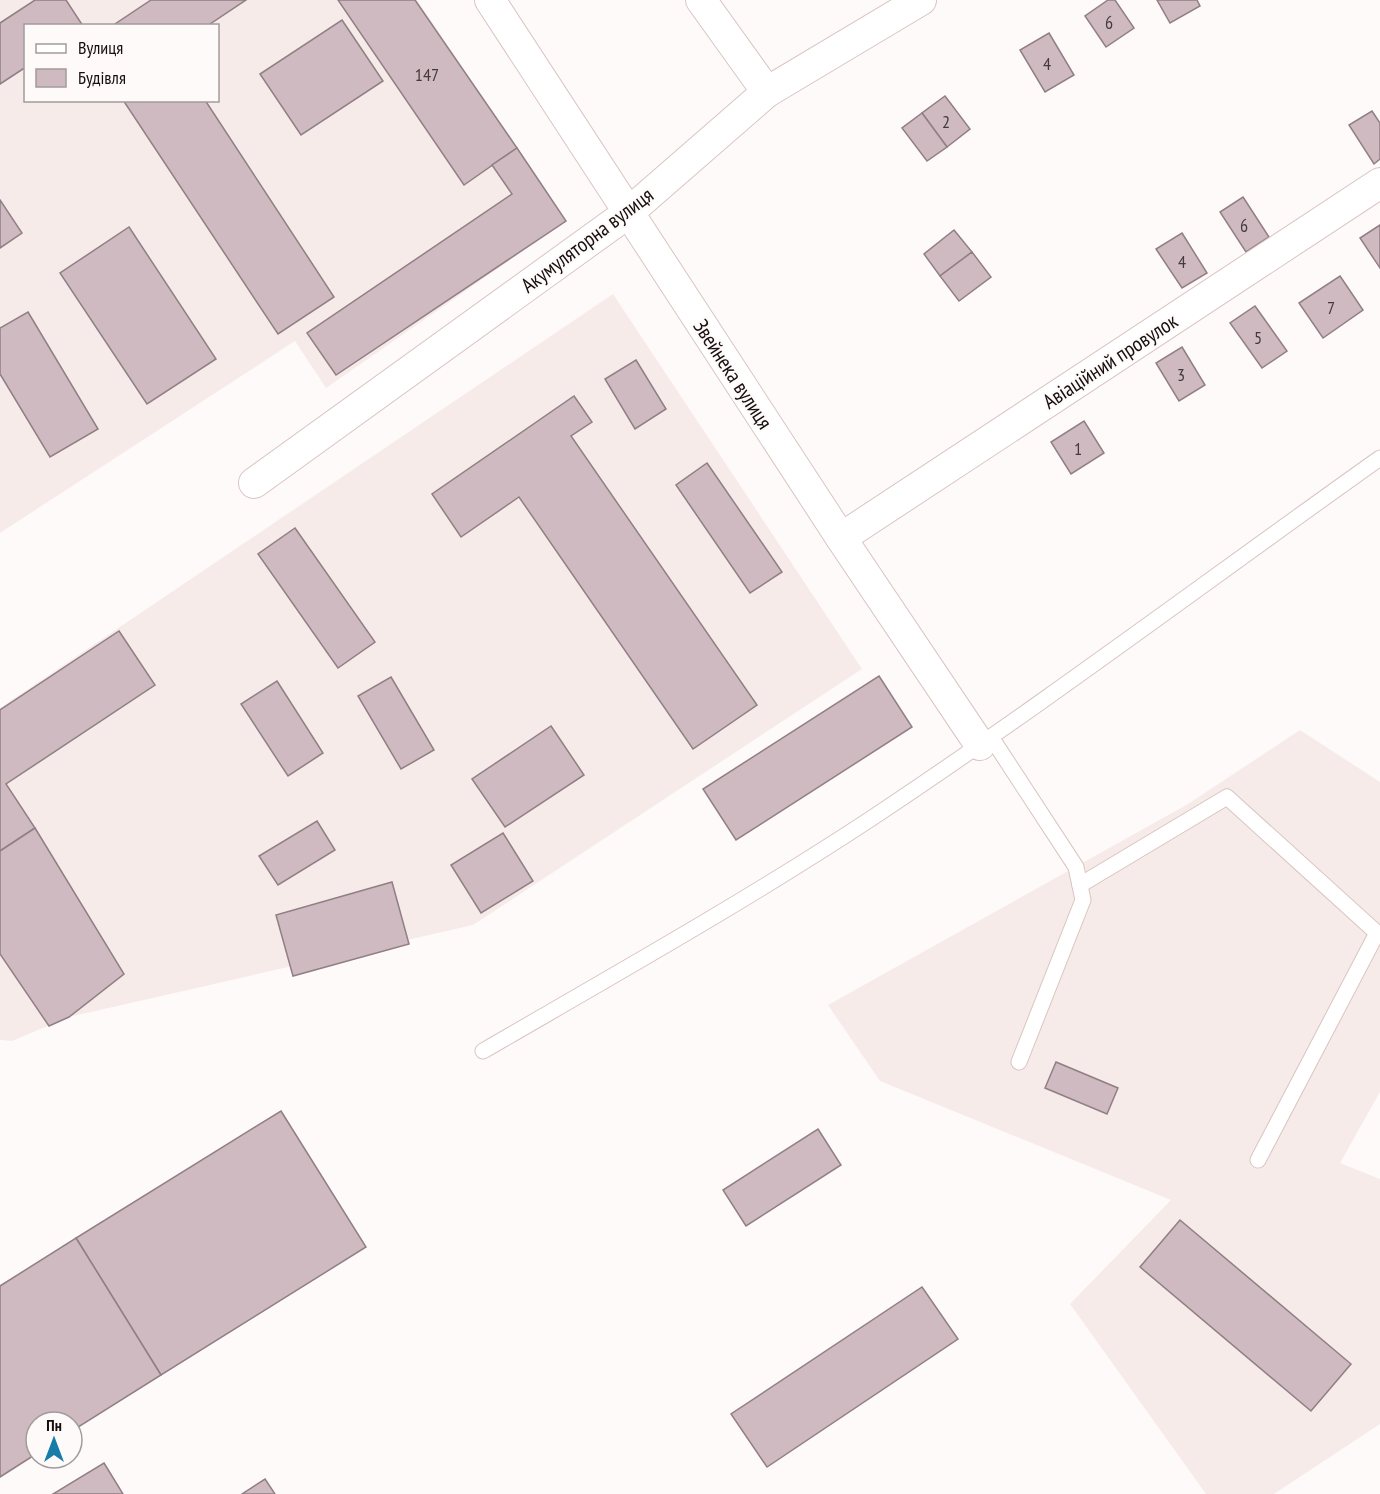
<svg xmlns="http://www.w3.org/2000/svg" width="1380" height="1494" font-family="'PT Sans Narrow',sans-serif">
<style>
.built{fill:#f6ebe9;fill-rule:evenodd}
.building{fill:#cebac0;stroke:#907f84;stroke-width:1.5}
.lines{fill:none;stroke-linecap:round;stroke-linejoin:round}
.lane-casing{stroke:#d9c5c1;stroke-width:17}
.street-casing{stroke:#d9c5c1;stroke-width:32}
.lane{stroke:#fff;stroke-width:15}
.street{stroke:#fff;stroke-width:30}
.labels{text-anchor:middle;dominant-baseline:central;stroke-width:4.5;stroke-linejoin:round;paint-order:stroke}
.number-label{font-size:18px;fill:#443a3a}
.street-label{font-size:21px;fill:#160f0e;stroke:#fefaf9}
</style>
<rect width="100%" height="100%" fill="#fefaf9"/>
<!-- built -->
<g class="built">
<path d="M0 0H417L566 221 326 388 295 341 0 533ZM26 26H218V100H26Z"/>
<polygon points="613,294 862,669 473,925 69,1017 12,1041 0,1040 0,708"/>
<polygon points="1300,730 1380,782 1380,1092 1340,1163 1380,1179 1380,1424 1274,1494 1206,1494 1070,1304 1171,1200 880,1081 828,1005 1188,804"/>
</g>
<!-- building -->
<g class="building">
<polygon points="35,0 66,0 83,26 26,26 26,67 0,84 0,23"/>
<polygon points="151,0 246,0 207,26 112,26"/>
<polygon points="338,0 415,0 517,148 464,185"/>
<polygon points="1108,0 1115,0 1134,28 1106,47 1085,16"/>
<polygon points="1157,0 1197,0 1200,6 1170,23"/>
<polygon points="342,20 383,81 301,135 260,74"/>
<polygon points="1049,33 1074,75 1045,92 1020,50"/>
<polygon points="945,96 970,129 947,147 922,113"/>
<polygon points="123,100 205,100 334,297 278,334"/>
<polygon points="1372,111 1380,123 1380,159 1374,164 1349,125"/>
<polygon points="922,113 947,147 927,161 902,128"/>
<polygon points="517,148 566,221 336,375 307,333 512,194 492,165"/>
<polygon points="1243,197 1269,237 1246,252 1220,212"/>
<polygon points="0,200 22,233 0,248"/>
<polygon points="1380,225 1380,268 1360,238"/>
<polygon points="129,227 216,359 147,404 60,273"/>
<polygon points="954,230 972,252 940,276 924,254"/>
<polygon points="1182,233 1207,273 1182,288 1156,249"/>
<polygon points="972,252 991,277 959,301 940,276"/>
<polygon points="1340,276 1363,310 1323,338 1299,303"/>
<polygon points="1255,306 1287,351 1262,368 1230,323"/>
<polygon points="28,312 98,429 50,457 0,374 0,328"/>
<polygon points="1182,347 1205,385 1179,401 1156,363"/>
<polygon points="636,360 666,409 635,429 605,379"/>
<polygon points="574,396 592,422 571,436 757,705 693,749 519,497 461,537 432,494"/>
<polygon points="1084,421 1104,453 1071,474 1051,442"/>
<polygon points="707,463 782,572 750,593 676,485"/>
<polygon points="295,528 375,642 338,668 258,554"/>
<polygon points="119,631 155,685 6,784 35,828 0,851 0,710"/>
<polygon points="879,676 912,727 736,840 703,789"/>
<polygon points="391,677 434,750 401,769 358,696"/>
<polygon points="277,681 323,753 288,776 241,704"/>
<polygon points="551,726 584,775 505,827 472,779"/>
<polygon points="317,821 335,850 278,885 259,856"/>
<polygon points="35,828 124,974 69,1017 49,1026 0,954 0,851"/>
<polygon points="503,833 533,881 481,913 451,865"/>
<polygon points="392,882 409,944 293,976 276,915"/>
<polygon points="1056,1062 1118,1088 1107,1114 1045,1088"/>
<polygon points="281,1111 366,1247 161,1375 76,1238"/>
<polygon points="818,1129 841,1165 746,1226 723,1190"/>
<polygon points="1180,1220 1351,1364 1311,1411 1140,1267"/>
<polygon points="76,1238 161,1375 72,1431 72,1422 36,1422 36,1454 0,1477 0,1286"/>
<polygon points="922,1287 958,1339 767,1467 731,1414"/>
<polygon points="104,1463 123,1494 53,1494"/>
<polygon points="265,1479 275,1494 242,1494"/>
</g>
<g class="lines">
<!-- lane casing -->
<g class="lane-casing">
<g id="lane">
<polyline points="991,737 1076,867 1083,900 1019,1062"/>
<polyline points="1080,885 1227,797 1377,933 1258,1160"/>
<path d="M483 1051C614 975 746 901 872 818 1045 703 1211 578 1380 458"/>
</g>
</g>
<!-- street casing -->
<g class="street-casing">
<g id="street">
<polyline points="490,0 841,538 980,745"/>
<polyline points="701,0 767,92"/>
<polyline points="254,483 628,213 767,92 921,0"/>
<polyline points="841,538 1380,183"/>
</g>
</g>
<!-- lane -->
<use href="#lane" class="lane"/>
<!-- street -->
<use href="#street" class="street"/>
</g>
<g class="labels">
<!-- number labels -->
<g class="number-label">
<text x="1109" y="22">6</text>
<text x="1047" y="63">4</text>
<text x="427" y="74">147</text>
<text x="946" y="121">2</text>
<text x="1244" y="225">6</text>
<text x="1182" y="261">4</text>
<text x="1331" y="307">7</text>
<text x="1258" y="337">5</text>
<text x="1181" y="374">3</text>
<text x="1078" y="448">1</text>
</g>
<!-- street labels -->
<g class="street-label">
<text transform="translate(587 240) rotate(-37)">Акумуляторна вулиця</text>
<text transform="translate(1110 361) rotate(-33)">Авіаційний провулок</text>
<text transform="translate(733 374) rotate(57)">Звейнека вулиця</text>
</g>
</g>
<!-- legend -->
<rect x="24" y="24" width="195" height="78" fill="#fefaf9" stroke="#a19c9b" stroke-width="1.5"/>
<rect x="36" y="44" width="30" height="9" fill="#ffffff" stroke="#a19c9b" stroke-width="1.5"/>
<text x="78" y="54" font-size="18" fill="#160f0e">Вулиця</text>
<rect x="36" y="69" width="30" height="18" fill="#cebac0" stroke="#a19c9b" stroke-width="1.5"/>
<text x="78" y="84" font-size="18" fill="#160f0e">Будівля</text>
<!-- north arrow -->
<g transform="translate(54 1440)"><circle r="28" fill="#fefaf9" stroke="#a19c9b" stroke-width="1.5"/>
<path d="M0-4.5L10 22L0 15L-10 22Z" fill="#177ca7"/>
<text y="-9" font-size="16" font-weight="bold" text-anchor="middle" fill="#160f0e">Пн</text>
</g>
</svg>
